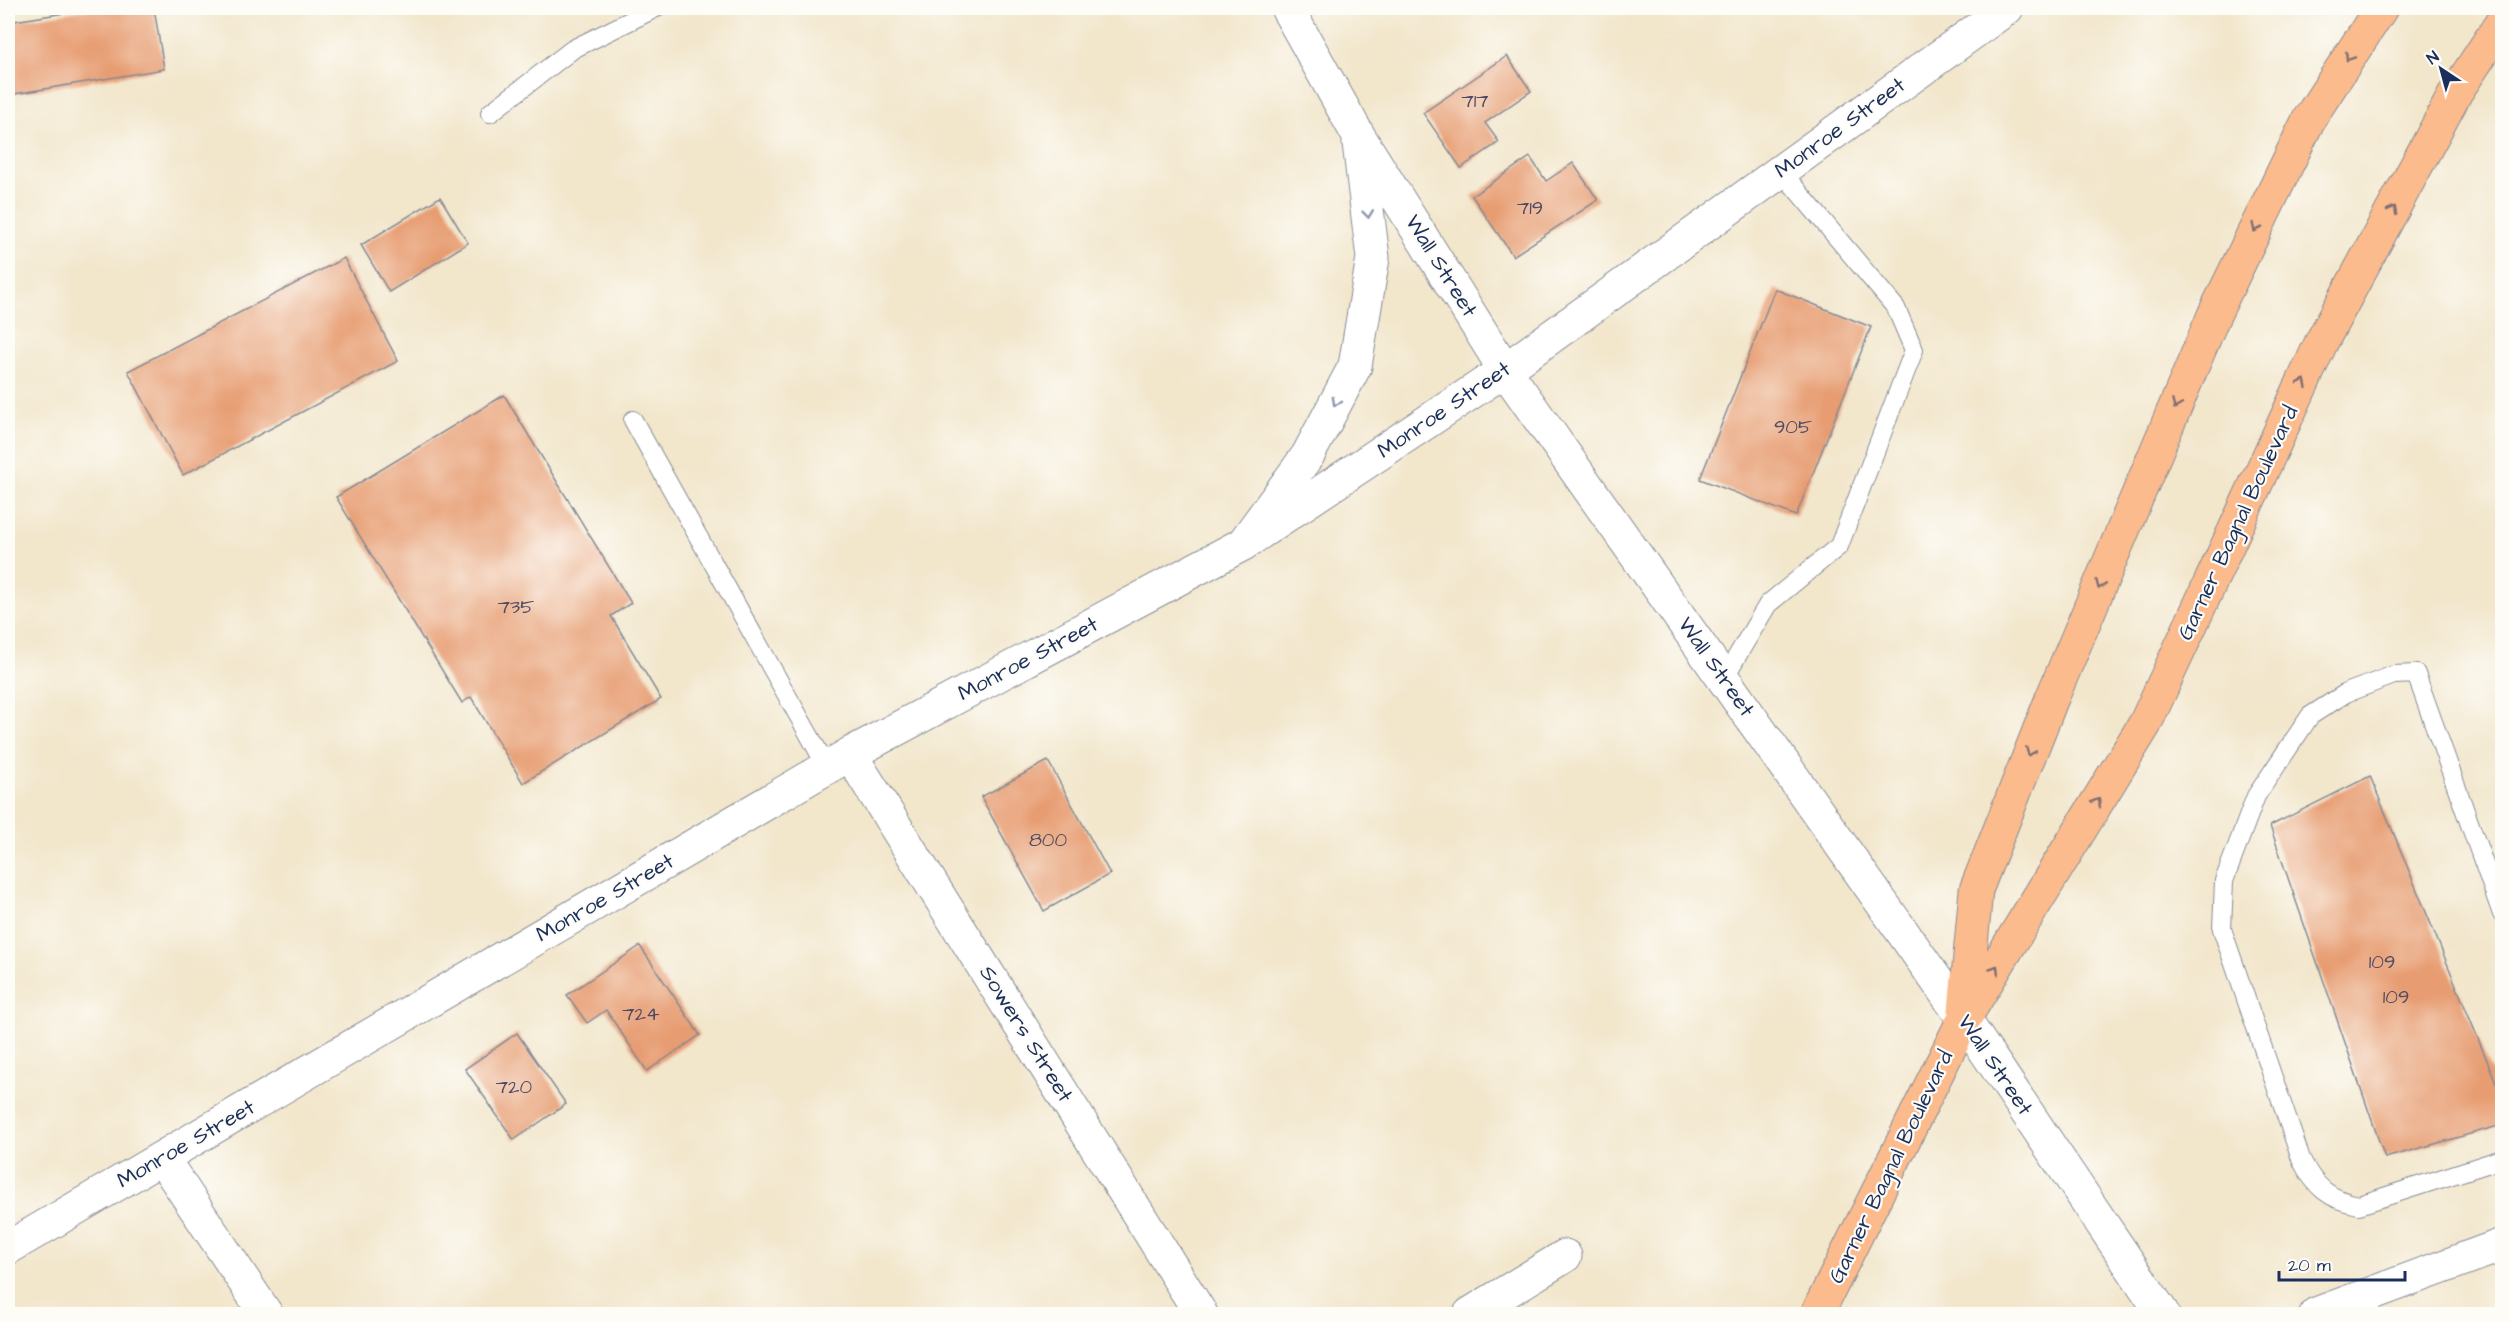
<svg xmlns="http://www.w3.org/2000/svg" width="2510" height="1322" font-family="'Architects Daughter',sans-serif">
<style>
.building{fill:#e79c71}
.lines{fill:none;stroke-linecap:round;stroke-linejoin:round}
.service-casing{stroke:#868a94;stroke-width:20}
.minor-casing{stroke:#868a94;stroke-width:35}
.tertiary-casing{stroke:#868a94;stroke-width:35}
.trunk-casing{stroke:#868a94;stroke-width:35}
.service{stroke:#fff;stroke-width:18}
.minor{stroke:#fff;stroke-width:33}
.tertiary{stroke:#fff;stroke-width:33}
.trunk{stroke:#fbbb8d;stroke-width:33}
.oneway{stroke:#806e73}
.oneway2{stroke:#8d97ae}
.labels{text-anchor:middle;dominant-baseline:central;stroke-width:4.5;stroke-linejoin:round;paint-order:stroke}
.number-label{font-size:20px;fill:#4e4a63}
.street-label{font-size:22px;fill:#1b2f5e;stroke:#fdfcf7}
</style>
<rect width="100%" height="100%" fill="#fdfcf7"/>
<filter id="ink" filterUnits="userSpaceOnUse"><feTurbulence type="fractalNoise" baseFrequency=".0167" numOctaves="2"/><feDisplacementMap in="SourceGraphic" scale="12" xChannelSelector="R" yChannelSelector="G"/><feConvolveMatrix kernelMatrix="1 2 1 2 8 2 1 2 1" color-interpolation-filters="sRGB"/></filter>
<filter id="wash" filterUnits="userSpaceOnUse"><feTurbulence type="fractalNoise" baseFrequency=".008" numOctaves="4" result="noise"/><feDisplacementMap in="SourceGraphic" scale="24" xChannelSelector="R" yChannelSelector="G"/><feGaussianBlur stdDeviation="1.35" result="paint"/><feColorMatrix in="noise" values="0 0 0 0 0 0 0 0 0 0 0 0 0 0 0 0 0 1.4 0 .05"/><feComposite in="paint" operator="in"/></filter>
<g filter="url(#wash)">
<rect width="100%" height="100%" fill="#f2e6cb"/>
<g id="blocks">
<!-- building -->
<g class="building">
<polygon points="97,8 154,8 164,69 8,95 8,22"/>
<polygon points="1507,56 1531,91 1485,123 1499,142 1461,168 1423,113"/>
<polygon points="1530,157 1546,181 1573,163 1598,200 1513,256 1472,196"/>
<polygon points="440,197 468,243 389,292 361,245"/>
<polygon points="344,258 398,361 183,475 128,371"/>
<polygon points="1775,289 1871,327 1796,516 1700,479"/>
<polygon points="504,395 631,603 611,616 661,699 523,783 471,697 462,703 336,497"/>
<polygon points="1048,761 1110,874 1044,911 981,797"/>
<polygon points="2370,776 2502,1097 2502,1125 2385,1158 2270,826"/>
<polygon points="640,946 700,1035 647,1071 606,1010 587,1023 567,995"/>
<polygon points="517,1033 566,1104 514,1140 465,1069"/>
</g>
</g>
</g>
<g filter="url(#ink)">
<use href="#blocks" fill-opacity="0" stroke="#868a94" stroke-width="1.5"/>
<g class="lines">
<!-- service casing -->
<g class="service-casing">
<g id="service">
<polyline points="490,113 573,49 656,8"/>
<polyline points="633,420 827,767"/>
<polyline points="1724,678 1768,604 1839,546 1914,350 1896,308 1781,171"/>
<path d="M2502 914 2416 674 2394 675 2346 693 2310 716 2256 796 2224 881 2222 929 2301 1159C2314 1186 2329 1200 2359 1205L2502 1159"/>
</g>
</g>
<!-- minor casing -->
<g class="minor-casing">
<g id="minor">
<polyline points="850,754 1201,1314"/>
<polyline points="1964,1019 2163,1314"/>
<polyline points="162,1158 266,1314"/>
<polyline points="8,1248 850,754 1243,544 1505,370 2007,8"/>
<polyline points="1470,1314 1565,1256"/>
<polyline points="2316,1314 2502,1245"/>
</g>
</g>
<!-- tertiary casing -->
<g class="tertiary-casing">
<g id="tertiary">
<polyline points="1287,8 1358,135 1505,370 1964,1019"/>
<polyline points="1243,544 1308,455 1355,366 1373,258 1359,143"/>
</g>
</g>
<!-- trunk casing -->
<g class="trunk-casing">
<g id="trunk">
<polyline points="1965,1011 1976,890 2052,698 2214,315 2309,119 2381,8"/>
<polyline points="1817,1314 1964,1019 2145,724 2321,343 2456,92 2502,22"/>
</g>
</g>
<!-- service -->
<use href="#service" class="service"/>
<!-- minor -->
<use href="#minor" class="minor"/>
<!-- tertiary -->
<use href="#tertiary" class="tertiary"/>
<!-- trunk -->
<use href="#trunk" class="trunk"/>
</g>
<!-- one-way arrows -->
<defs><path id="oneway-chevron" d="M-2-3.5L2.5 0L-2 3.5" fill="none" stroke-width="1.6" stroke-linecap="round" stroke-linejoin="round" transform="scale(1.5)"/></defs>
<g class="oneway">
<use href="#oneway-chevron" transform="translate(2349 57) rotate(123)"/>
<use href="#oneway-chevron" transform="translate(2393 210) rotate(-62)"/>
<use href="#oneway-chevron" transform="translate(2256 228) rotate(116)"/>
<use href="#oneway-chevron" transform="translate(2303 383) rotate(-65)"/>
<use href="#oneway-chevron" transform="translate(2176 405) rotate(113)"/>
<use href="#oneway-chevron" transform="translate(2100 585) rotate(113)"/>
<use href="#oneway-chevron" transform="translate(2030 752) rotate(112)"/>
<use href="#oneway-chevron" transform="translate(2097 802) rotate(-58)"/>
<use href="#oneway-chevron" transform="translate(1995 969) rotate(-58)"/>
</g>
<g class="oneway2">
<use href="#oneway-chevron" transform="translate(1368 214) rotate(83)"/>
<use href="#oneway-chevron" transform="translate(1336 402) rotate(118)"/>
</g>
</g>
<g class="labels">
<!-- number labels -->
<g class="number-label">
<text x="1475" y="101">717</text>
<text x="1530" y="208">719</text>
<text x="1793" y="427">905</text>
<text x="516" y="607">735</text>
<text x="1048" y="840">800</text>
<text x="2382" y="962">109</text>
<text x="2396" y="997">109</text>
<text x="641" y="1014">724</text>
<text x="514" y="1087">720</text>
</g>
<!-- street labels -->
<g class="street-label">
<text transform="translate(1840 128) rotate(-36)">Monroe Street</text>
<text transform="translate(1441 266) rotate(58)">Wall Street</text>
<text transform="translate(1444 410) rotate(-34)">Monroe Street</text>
<text transform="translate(2238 523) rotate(-65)">Garner Bagnal Boulevard</text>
<text transform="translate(1028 659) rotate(-28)">Monroe Street</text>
<text transform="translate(1716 667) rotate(55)">Wall Street</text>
<text transform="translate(605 898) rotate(-30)">Monroe Street</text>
<text transform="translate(1026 1034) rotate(58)">Sowers Street</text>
<text transform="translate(1995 1065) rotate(56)">Wall Street</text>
<text transform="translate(186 1144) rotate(-30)">Monroe Street</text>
<text transform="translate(1891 1167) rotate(-64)">Garner Bagnal Boulevard</text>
</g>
</g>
<!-- margin -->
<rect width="2510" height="1322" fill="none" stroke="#fdfcf7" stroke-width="30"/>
<!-- north arrow -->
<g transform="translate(2441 69) rotate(324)" stroke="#fdfcf7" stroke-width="4.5" paint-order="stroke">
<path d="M0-4.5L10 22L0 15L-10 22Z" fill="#1b2f5e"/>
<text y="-9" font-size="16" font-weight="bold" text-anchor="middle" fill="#1b2f5e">N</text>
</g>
<!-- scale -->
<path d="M2279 1271v9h126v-9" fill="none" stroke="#1b2f5e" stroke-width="3"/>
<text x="2288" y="1271" font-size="18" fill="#1b2f5e" stroke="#fdfcf7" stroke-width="4.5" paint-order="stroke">20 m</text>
</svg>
